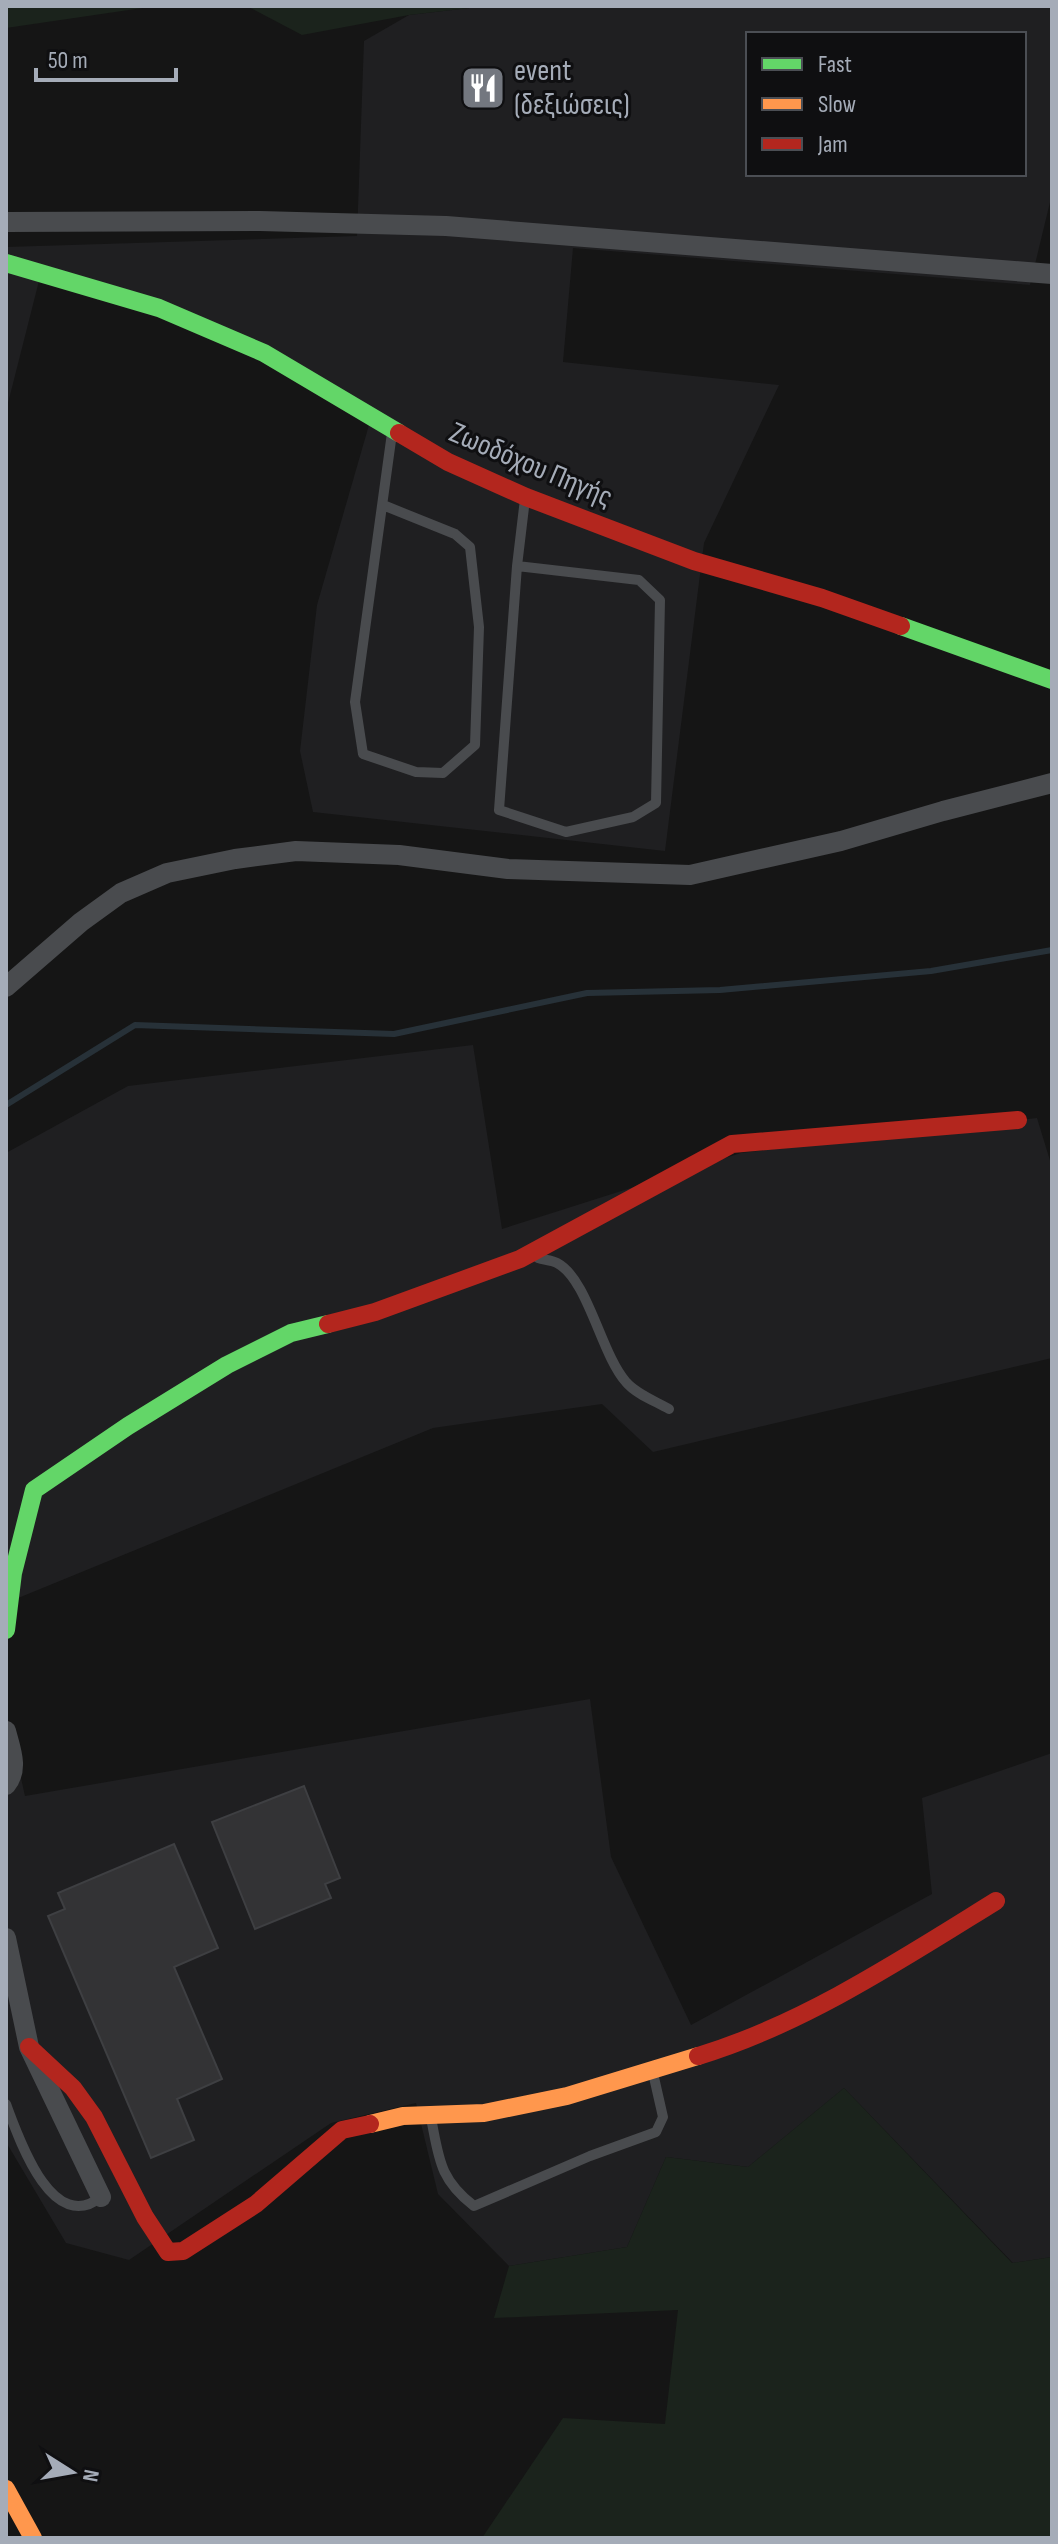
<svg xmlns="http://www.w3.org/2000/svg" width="1058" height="2544" font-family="'Sofia Sans Condensed',sans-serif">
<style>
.built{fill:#1f1f21;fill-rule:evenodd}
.green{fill:#1b231c}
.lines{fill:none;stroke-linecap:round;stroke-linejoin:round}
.stream{stroke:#273138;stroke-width:6}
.building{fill:#333335;stroke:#3e3f42;stroke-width:2}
.lane{stroke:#494b4e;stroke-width:10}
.street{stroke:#494b4e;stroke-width:20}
.fast{stroke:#63d668;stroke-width:18}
.slow{stroke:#ff974d;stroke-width:18}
.jam{stroke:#b3261e;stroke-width:18}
.labels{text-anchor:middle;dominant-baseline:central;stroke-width:6;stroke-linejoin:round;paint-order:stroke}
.poi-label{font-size:30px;fill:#a5acb8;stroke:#0f0f11;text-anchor:start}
.street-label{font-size:30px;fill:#a5acb8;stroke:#0f0f11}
</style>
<rect width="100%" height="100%" fill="#151515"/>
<!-- built -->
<g class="built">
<path d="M486 6H1052V194L1030 285 573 248 563 362 779 385 704 543 665 851 313 812 300 751 317 605 371 418 264 353 6 254V247L357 236 364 41 409 15ZM748 34H1024V174H748Z"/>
<polygon points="6,264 41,273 6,411"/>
<polygon points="473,1045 502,1229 741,1153 1037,1118 1052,1167 1052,1358 653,1452 602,1404 433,1428 6,1603 6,1153 128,1086"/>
<polygon points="590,1699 611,1857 691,2025 932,1894 922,1798 1052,1753 1052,2257 1013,2263 844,2088 748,2167 666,2157 627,2247 509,2266 438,2194 416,2103 331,2123 129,2260 66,2243 6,2142 6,1711 25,1796"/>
</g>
<!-- green -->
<g class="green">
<polygon points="6,6 156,6 6,28"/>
<polygon points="247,6 486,6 409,15 302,35"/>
<polygon points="844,2088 1012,2263 1052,2257 1052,2538 482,2538 563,2418 665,2424 678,2310 494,2318 509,2266 627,2247 666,2157 748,2167"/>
</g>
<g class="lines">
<!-- stream -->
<polyline class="stream" points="6,1105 135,1025 394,1034 587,993 720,990 931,971 1052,950"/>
</g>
<!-- building -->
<g class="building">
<polygon points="304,1786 340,1878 325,1884 331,1898 255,1929 212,1822"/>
<polygon points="174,1844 218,1948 174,1967 222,2079 177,2099 194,2140 151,2158 48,1916 65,1909 58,1893"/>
</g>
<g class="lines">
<!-- lane -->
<g class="lane">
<polyline points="383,505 455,534 470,547 479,627 475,745 443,773 416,772 363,754 355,702 392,433"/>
<polyline points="517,566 639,580 660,600 656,803 633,817 566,832 499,810 517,566 525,499"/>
<path d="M538 1258C544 1260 551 1260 557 1263 588 1279 601 1354 626 1382 636 1394 655 1401 669 1409"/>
<path d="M6 2104C19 2139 52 2236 101 2197"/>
<path d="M431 2118C439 2158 439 2179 474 2206L590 2156 656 2132 663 2117 653 2073"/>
</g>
<!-- street -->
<g class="street">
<polyline points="6,222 260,221 446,226 1052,274"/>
<polyline points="6,987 81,922 121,893 167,873 235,859 296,851 399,855 508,869 690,875 841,841 943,811 1052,783"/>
<path d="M6 1731C11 1750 19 1769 6 1785"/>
<polyline points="6,1938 29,2047 101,2197"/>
</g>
<!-- fast -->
<g class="fast">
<polyline points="6,263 159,308 264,353 399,433"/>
<polyline points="901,626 1052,680"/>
<polyline points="6,1630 13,1573 34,1490 128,1426 227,1365 291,1333 328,1324"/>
</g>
<!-- slow -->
<g class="slow">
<polyline points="370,2124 403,2116 484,2113 567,2096 698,2056"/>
<polyline points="6,2489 33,2538"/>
</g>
<!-- jam -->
<g class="jam">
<polyline points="399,433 448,462 526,497 694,561 822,598 901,626"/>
<polyline points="328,1324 375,1312 520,1259 732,1144 1018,1120"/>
<polyline points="29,2047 73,2088 94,2117 145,2217 168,2252 183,2251 256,2204 342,2130 370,2124"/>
<path d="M698 2056C802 2025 904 1958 996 1901"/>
</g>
</g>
<!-- icons -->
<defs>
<g id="restaurant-square" transform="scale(2.3)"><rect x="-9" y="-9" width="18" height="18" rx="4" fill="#73777f" stroke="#0f0f11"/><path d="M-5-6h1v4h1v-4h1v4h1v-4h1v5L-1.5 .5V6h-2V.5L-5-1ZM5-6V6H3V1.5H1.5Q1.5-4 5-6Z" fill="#fff"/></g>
</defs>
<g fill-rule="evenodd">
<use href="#restaurant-square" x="483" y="88"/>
</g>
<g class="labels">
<!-- poi labels -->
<g class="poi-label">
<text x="514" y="71">event<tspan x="514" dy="34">(δεξιώσεις)</tspan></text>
</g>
<!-- street labels -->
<g class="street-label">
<text transform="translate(531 465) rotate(23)">Ζωοδόχου Πηγής</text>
</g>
</g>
<!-- border -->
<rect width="1058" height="2544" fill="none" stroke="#a5acb8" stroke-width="16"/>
<!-- legend -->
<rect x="746" y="32" width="280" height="144" fill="#0f0f11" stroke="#4b4e54" stroke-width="2"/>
<rect x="762" y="58" width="40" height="12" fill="#63d668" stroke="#4b4e54" stroke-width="2"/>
<text x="818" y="72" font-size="24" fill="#a5acb8">Fast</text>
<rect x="762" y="98" width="40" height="12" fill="#ff974d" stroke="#4b4e54" stroke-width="2"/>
<text x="818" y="112" font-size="24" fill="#a5acb8">Slow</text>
<rect x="762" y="138" width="40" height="12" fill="#b3261e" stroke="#4b4e54" stroke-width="2"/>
<text x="818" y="152" font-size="24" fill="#a5acb8">Jam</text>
<!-- north arrow -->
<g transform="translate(72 2472) rotate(101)" stroke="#0f0f11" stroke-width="6" paint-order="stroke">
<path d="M0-6L14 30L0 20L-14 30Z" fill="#a5acb8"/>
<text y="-12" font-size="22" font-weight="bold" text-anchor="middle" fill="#a5acb8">N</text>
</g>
<!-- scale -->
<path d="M36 68v12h140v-12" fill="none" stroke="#a5acb8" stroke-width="4"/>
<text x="48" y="68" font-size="24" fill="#a5acb8" stroke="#0f0f11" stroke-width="6" paint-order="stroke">50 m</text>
</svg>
